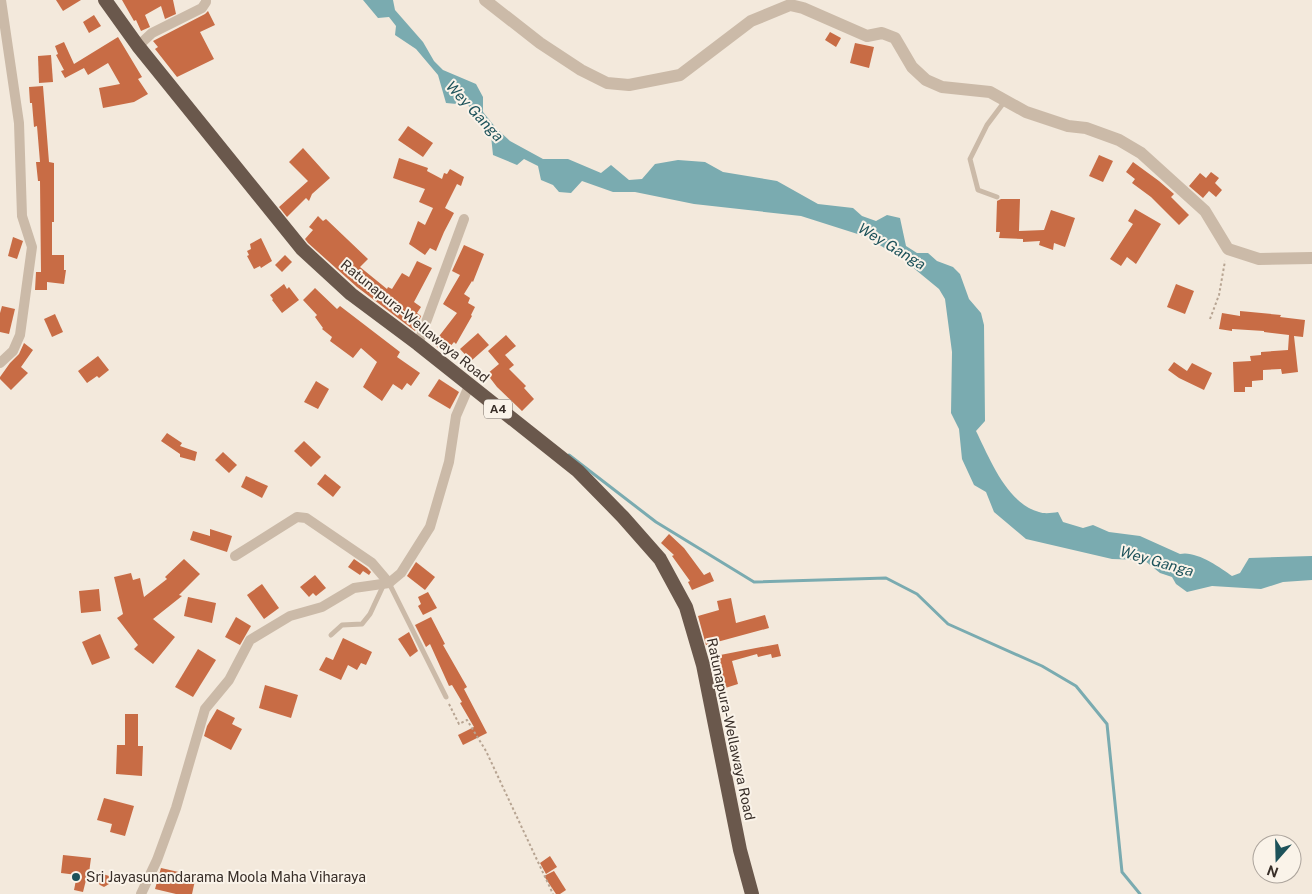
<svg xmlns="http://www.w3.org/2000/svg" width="1312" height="894" font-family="'Public Sans',sans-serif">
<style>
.water{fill:#7aabb0}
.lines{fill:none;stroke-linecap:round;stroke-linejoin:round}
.stream{stroke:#7aabb0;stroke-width:3}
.building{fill:#c86c45}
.path{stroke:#b7a492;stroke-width:2;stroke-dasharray:2.5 2.5;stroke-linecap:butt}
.service{stroke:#cbbaa8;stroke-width:5}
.minor{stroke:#cbbaa8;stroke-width:10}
.tertiary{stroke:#cbbaa8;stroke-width:12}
.trunk{stroke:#6a584c;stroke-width:14}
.poi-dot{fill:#1d525a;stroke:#faf3e9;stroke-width:2}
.labels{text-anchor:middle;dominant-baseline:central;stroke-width:4;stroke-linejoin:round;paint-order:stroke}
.shield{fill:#faf3e9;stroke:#726962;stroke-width:1}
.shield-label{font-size:12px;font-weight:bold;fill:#382e28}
.street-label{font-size:14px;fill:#382e28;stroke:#faf3e9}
.poi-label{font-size:14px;fill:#382e28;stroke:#faf3e9;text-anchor:start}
.water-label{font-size:15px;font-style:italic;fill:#1d525a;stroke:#faf3e9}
</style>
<rect width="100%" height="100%" fill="#f3e9dc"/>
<!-- water -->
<path class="water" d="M363 0H393L395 10 423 42 434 61 443 70 476 84 483 97V112L496 128 510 141 543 159H568L601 173 611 165 629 180 642 179 655 164 678 160 705 162 723 172 777 181 818 204 853 208 862 216 876 221 887 215 900 218 906 246 917 253H928L937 261 953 267 960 274 969 299 981 313 984 325 985 421 976 431C989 457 1007 504 1039 512 1044 514 1052 513 1058 512L1063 522 1083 528 1093 525 1109 532 1140 536 1180 554C1195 550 1220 567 1232 576L1240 573 1249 558 1312 556V580L1283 582 1261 589 1212 586 1187 592 1176 584 1172 577 1160 573 1144 560 1112 559 1026 539 994 512 986 492 974 485 962 459 959 429 951 413 952 352 945 299 939 289 905 261 867 237 801 216 694 204 635 192H613L582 181 571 193 559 192 553 185 541 180 538 166 524 159 517 165 493 155 491 136 468 105 446 103 438 75 416 49 395 35 396 26 389 17 378 18Z"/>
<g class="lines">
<!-- stream -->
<polyline class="stream" points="569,455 656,522 754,582 886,578 917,594 948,624 1042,666 1076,686 1107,724 1122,872 1140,894"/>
</g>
<!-- building -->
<g class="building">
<polygon points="56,0 81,0 63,11"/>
<polygon points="122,0 173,0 176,14 165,19 161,6 145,15 150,27 141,31 136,20 134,21"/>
<polygon points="208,11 215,25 200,32 214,59 177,77 155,49 158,47 153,41 205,14"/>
<polygon points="94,15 101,26 89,33 83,22"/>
<polygon points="830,32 841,38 836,47 825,40"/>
<polygon points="118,37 142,77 138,79 148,94 134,102 103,108 99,88 120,84 108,63 88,75 84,68 65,78 61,71 64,70 56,55 58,54 55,46 64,42 74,64"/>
<polygon points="855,43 874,47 869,68 850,63"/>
<polygon points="51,55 53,82 39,83 38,56"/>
<polygon points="43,86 49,162 54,163 54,222 52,222 52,255 64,255 64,270 66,270 64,284 47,282 47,290 35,290 36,272 41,272 40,181 38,181 36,162 40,162 37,126 34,127 32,103 30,103 29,87"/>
<polygon points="408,126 433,143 423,157 398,140"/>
<polygon points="303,148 330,178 312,194 309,201 306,198 287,217 279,207 308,181 289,162"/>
<polygon points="1099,155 1113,161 1103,182 1089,176"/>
<polygon points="399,158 428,168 427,171 442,179 444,173 447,174 450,169 464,177 461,186 457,184 445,208 454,213 444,232 436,251 430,248 425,255 409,244 418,221 425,225 433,208 419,202 425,189 393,178"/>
<polygon points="1133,162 1159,181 1174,194 1171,197 1189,215 1179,225 1151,197 1132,183 1135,179 1126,172"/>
<polygon points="1211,172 1219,178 1215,183 1222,190 1216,197 1209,191 1203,198 1189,186 1200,173 1206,178"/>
<polygon points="1001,199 1020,199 1019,231 1044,230 1051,210 1075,218 1065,247 1054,243 1053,250 1039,245 1040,241 1023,242 1023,239 999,238 1000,232 996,232 997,201"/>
<polygon points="1135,209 1161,224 1136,264 1127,257 1121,266 1110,259 1133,224 1128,221"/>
<polygon points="318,216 323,221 326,219 368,259 360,267 387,289 388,287 392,289 402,273 409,277 417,261 432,268 414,302 421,307 417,313 421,316 415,331 357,287 308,243 305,239 313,230 309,227"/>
<polygon points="13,237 23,241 17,259 8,256"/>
<polygon points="261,238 272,261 261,268 260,266 254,269 247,256 249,255 247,251 251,249 250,244"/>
<polygon points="464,245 484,254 473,282 472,281 464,294 470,298 468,303 475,307 471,315 472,316 456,344 454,342 445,353 433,344 457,313 443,304 460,275 452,271"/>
<polygon points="285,255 292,262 282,272 275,265"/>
<polygon points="284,284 287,289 289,287 299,300 282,313 272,300 273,299 270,295"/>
<polygon points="1176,284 1194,291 1185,314 1167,307"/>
<polygon points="315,288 337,309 340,306 400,352 397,357 420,373 411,386 407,383 402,390 393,384 382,401 363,387 377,362 361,348 353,358 330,341 332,337 322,329 323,328 315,317 317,315 303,300"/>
<polygon points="2,306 15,309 9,334 0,332 0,313"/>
<polygon points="1240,311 1281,315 1280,317 1305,320 1303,337 1294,336 1298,372 1282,374 1281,369 1263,370 1263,380 1252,381 1252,387 1245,387 1245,392 1234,392 1233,362 1251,361 1250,356 1261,355 1261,352 1288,350 1289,335 1264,332 1264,331 1232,329 1232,331 1219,329 1222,313 1240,316"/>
<polygon points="55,314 63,332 52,337 44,319"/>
<polygon points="478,333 489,345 471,361 460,349"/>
<polygon points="506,335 516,346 505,355 514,365 509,369 526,386 524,388 534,399 522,411 497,387 487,374 499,364 488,351"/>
<polygon points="24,343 33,350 21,367 28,373 11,390 0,379 0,377 10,363 19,354"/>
<polygon points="98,356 109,370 99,378 97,376 87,383 78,371"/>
<polygon points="1174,362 1187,371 1192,363 1212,373 1204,390 1179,378 1168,370"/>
<polygon points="439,379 459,392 450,409 428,396"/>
<polygon points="316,381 329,389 318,409 304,402"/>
<polygon points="167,433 182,443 180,446 197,452 195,461 180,457 180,454 161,441"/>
<polygon points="304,441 321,457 311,467 294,451"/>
<polygon points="223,452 237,465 229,473 215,460"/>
<polygon points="325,474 341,487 333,497 317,484"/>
<polygon points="246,476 268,486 262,498 241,487"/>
<polygon points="210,529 232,536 227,552 190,540 193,531 210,536"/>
<polygon points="669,534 684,548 704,575 710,572 714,581 692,590 688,582 690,581 672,556 674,555 661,543"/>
<polygon points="184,559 200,574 179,595 182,596 153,619 175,637 153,664 134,649 138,645 117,618 123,614 114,577 131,573 133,580 140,578 144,597 167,579 165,577"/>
<polygon points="354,559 367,568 371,572 369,575 363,571 360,575 348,567"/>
<polygon points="416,562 435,577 425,590 407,576"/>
<polygon points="315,575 326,588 316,596 313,593 309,597 300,587"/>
<polygon points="262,584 279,608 264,619 247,595"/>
<polygon points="99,589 101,611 81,613 79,591"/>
<polygon points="428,592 437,608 423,615 418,606 421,604 418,597"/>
<polygon points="188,597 216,603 212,623 184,616"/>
<polygon points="731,598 736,623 765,615 769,628 706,645 698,616 719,610 717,601"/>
<polygon points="236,617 251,626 240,645 225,637"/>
<polygon points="431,617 445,644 443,645 467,687 464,689 487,733 463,745 458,735 474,727 460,703 462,702 452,685 449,686 430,644 426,647 415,625"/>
<polygon points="409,632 418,651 410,657 398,639"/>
<polygon points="100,634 110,658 92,665 82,642"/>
<polygon points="343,638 372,652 366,665 361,663 357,670 348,665 341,680 319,670 326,657 333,660"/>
<polygon points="778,644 781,656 772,658 771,654 758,657 757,654 732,661 738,684 719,690 710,657 756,648 756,652 756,648"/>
<polygon points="198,649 216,660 193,697 175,687"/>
<polygon points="265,685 298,695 291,718 259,708"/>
<polygon points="217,709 235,718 232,724 242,729 231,750 204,736 207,726"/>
<polygon points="125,714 138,714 138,746 143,746 142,776 116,774 117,745 125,745"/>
<polygon points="104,798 134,806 125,836 110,832 112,824 97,820"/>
<polygon points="63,855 91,858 89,873 88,872 83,892 74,890 77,875 61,873"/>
<polygon points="550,856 557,867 546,874 540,863"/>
<polygon points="161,868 196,876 192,894 176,894 155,889"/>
<polygon points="554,871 566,890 560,894 556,894 544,876"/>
<polygon points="103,874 109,876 110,880 109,884 104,887 100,885 92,877"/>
</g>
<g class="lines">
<!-- path -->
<g class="path">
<polyline points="1210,319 1219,295 1225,261"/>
<polyline points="449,704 459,724 467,720 486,751 553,894"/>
</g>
<!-- service -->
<g class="service">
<polyline points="997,197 978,190 970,159 987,125 1005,101"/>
<polyline points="389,583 446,697"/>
<polyline points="331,635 342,625 362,624 370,614 384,584"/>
</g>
<!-- minor -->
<g class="minor">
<polyline points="138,46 152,33 202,8 206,2 206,0"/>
<polyline points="418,344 464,219"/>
<polyline points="0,363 13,351 20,335 32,247 22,216 19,123 1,0"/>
<polyline points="235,556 297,517 306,518 372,563 389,583"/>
<polyline points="141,894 157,860 176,808 205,709 229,680 250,640 290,616 322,607 354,588 389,583 401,573 430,527 449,462 456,416 469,386"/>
</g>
<!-- tertiary -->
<polyline class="tertiary" points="485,0 540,43 581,70 607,83 629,85 680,75 751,21 790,5 803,8 867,36 882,33 895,38 912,67 926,80 942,87 990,92 1026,112 1068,126 1086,128 1119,140 1141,153 1205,211 1228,249 1259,259 1312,258"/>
<!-- trunk -->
<polyline class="trunk" points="105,0 138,46 302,249 351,294 418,344 578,471 623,517 660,559 686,607 703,665 740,850 752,894"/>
</g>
<!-- markers -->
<circle class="poi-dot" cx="76" cy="877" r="5"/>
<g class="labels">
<!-- shield labels -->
<rect class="shield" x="484" y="399.5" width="28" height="19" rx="4"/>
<g class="shield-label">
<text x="498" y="409">A4</text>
</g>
<!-- street labels -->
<g class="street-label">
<text transform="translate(415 321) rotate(39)">Ratunapura-Wellawaya Road</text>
<text transform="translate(731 729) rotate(78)">Ratunapura-Wellawaya Road</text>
</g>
<!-- poi labels -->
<g class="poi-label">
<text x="86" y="877">Sri Jayasunandarama Moola Maha Viharaya</text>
</g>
<!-- water labels -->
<g class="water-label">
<text transform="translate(475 111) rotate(47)">Wey Ganga</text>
<text transform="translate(892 246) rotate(31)">Wey Ganga</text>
<text transform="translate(1157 561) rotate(16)">Wey Ganga</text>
</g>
</g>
<!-- north arrow -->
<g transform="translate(1277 859) rotate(200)"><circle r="24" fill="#faf3e9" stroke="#aca49c"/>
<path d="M0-4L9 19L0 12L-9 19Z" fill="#1d525a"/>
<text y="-8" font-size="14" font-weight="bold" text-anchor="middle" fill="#382e28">N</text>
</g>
</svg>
